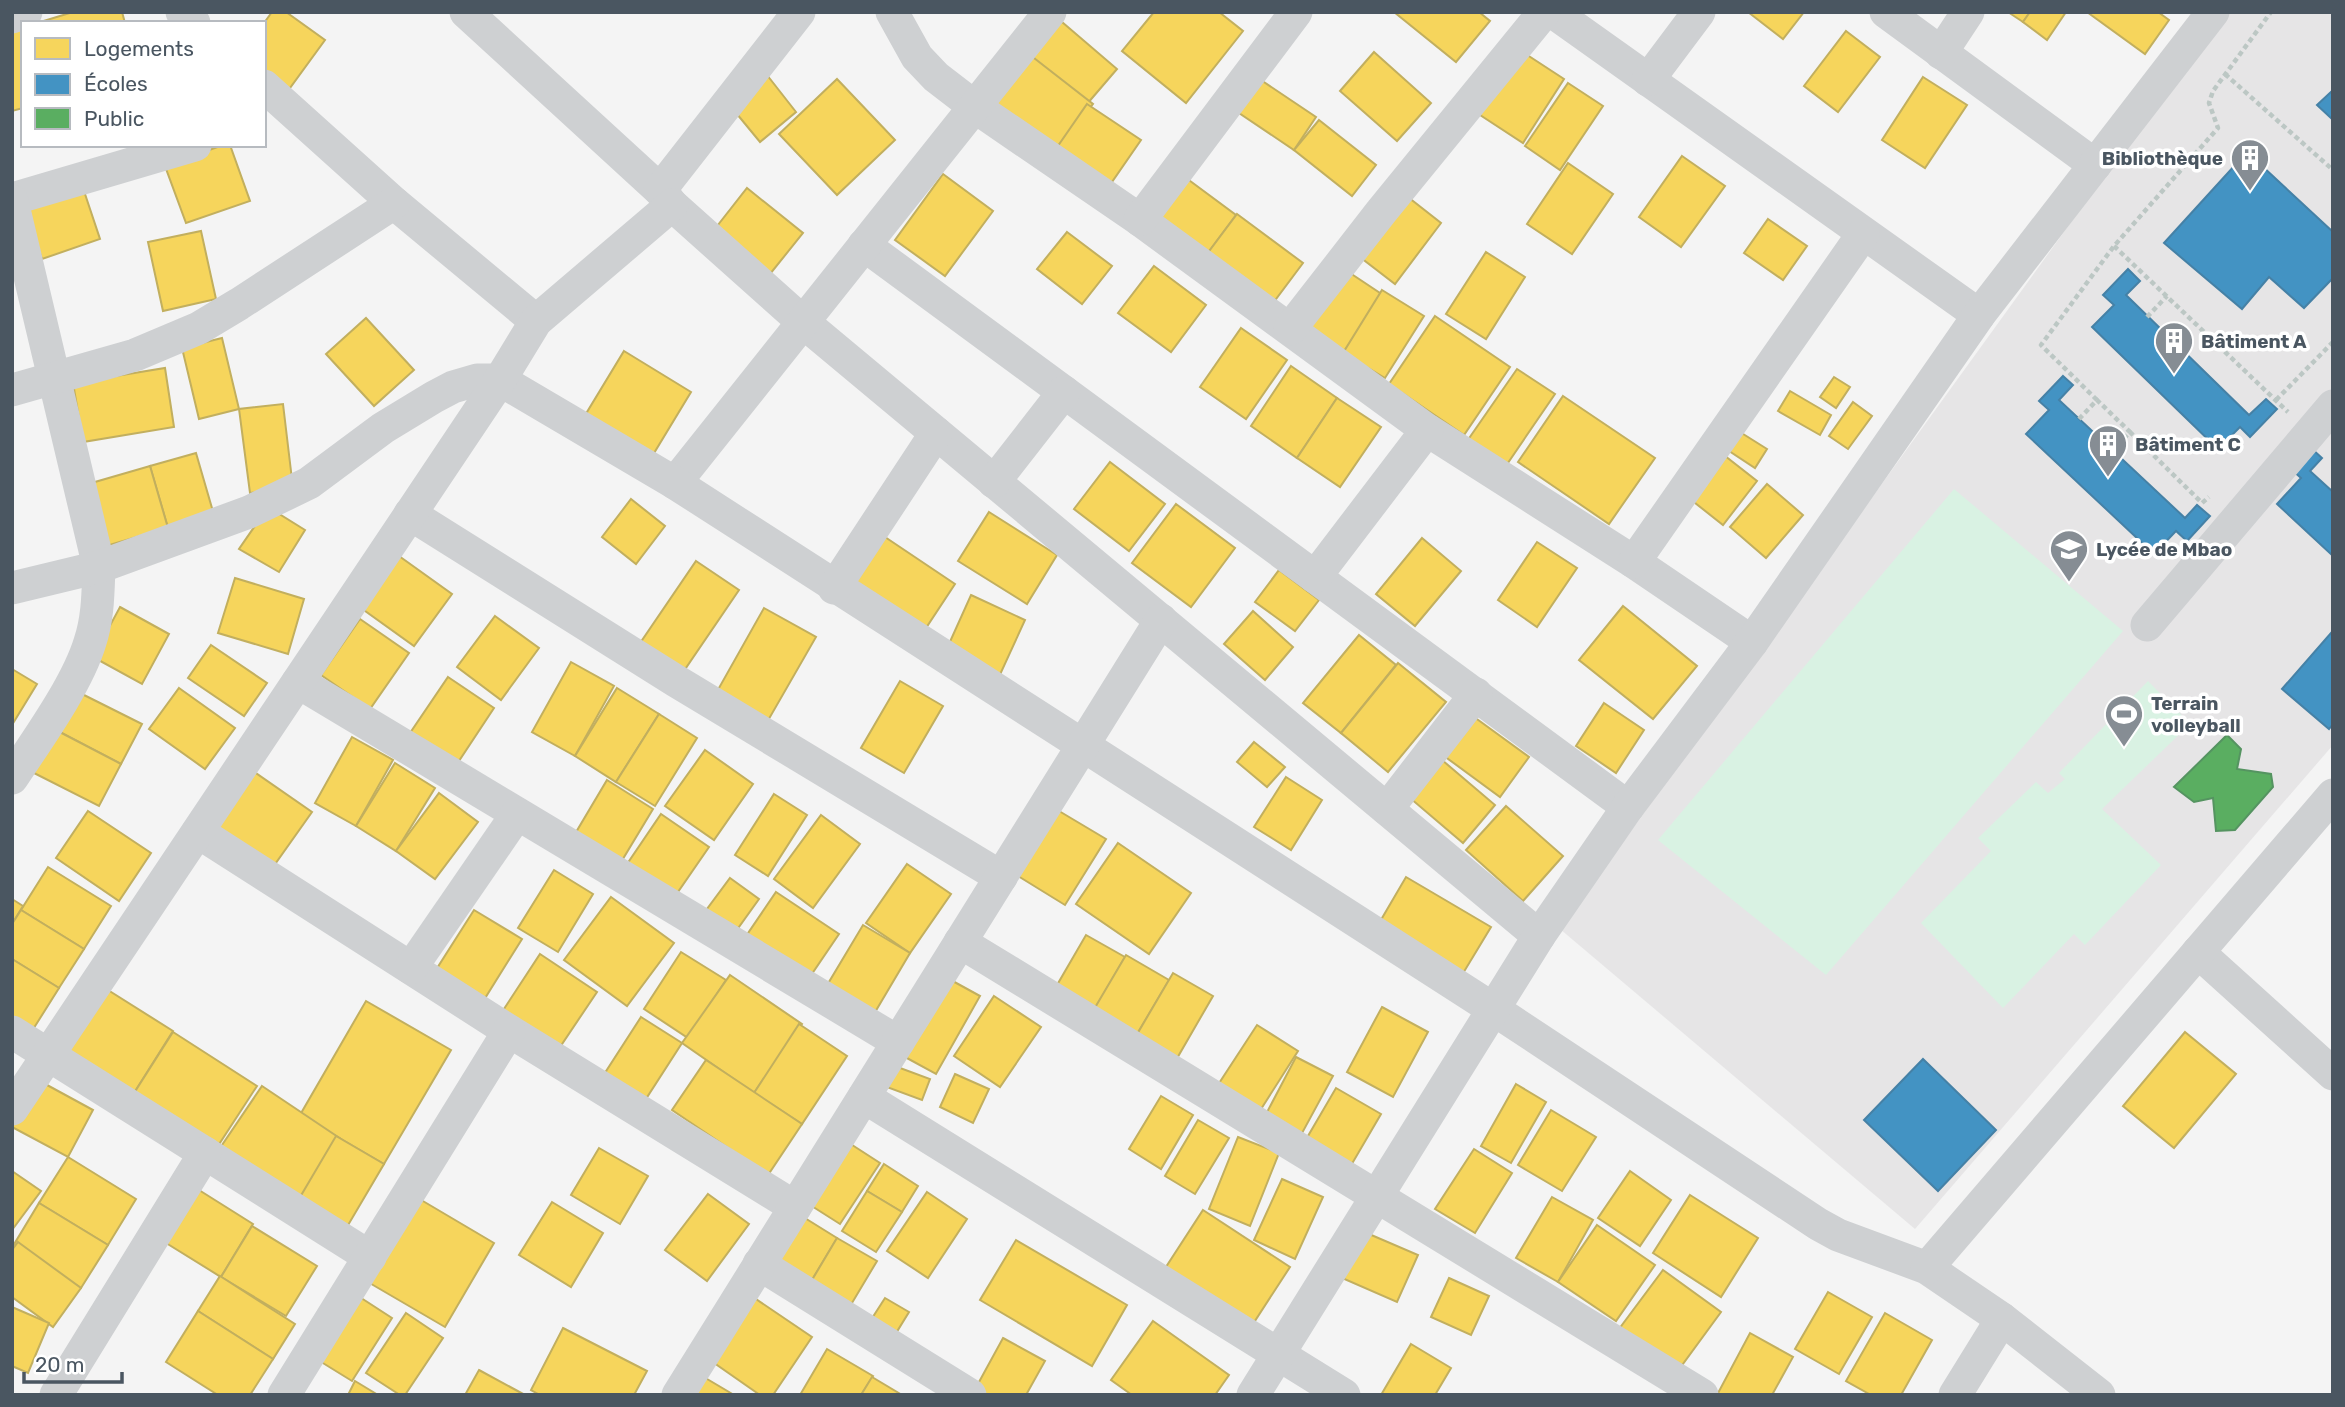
<svg xmlns="http://www.w3.org/2000/svg" width="2345" height="1407" font-family="Rubik,sans-serif">
<style>
.education{fill:#e6e5e6}
.park{fill:#d9f2e3}
.homes{fill:#f6d55c;stroke:#c2af5e;stroke-width:2}
.schools{fill:#4393c3;stroke:#4581a6;stroke-width:2}
.public{fill:#5aae61;stroke:#559461;stroke-width:2}
.lines{fill:none;stroke-linecap:round;stroke-linejoin:round}
.path{stroke:#bcc7c4;stroke-width:4.5;stroke-dasharray:5 3.5;stroke-linecap:butt}
.minor{stroke:#ced0d2;stroke-width:33}
.labels{text-anchor:middle;dominant-baseline:central;stroke-width:7;stroke-linejoin:round;paint-order:stroke}
.poi-label{font-size:19px;font-weight:bold;fill:#4a5661;stroke:#fff;text-anchor:start}
</style>
<rect width="100%" height="100%" fill="#f4f4f4"/>
<!-- education -->
<polygon class="education" points="2223,12 2333,12 2333,745 1915,1229 1560,929"/>
<!-- park -->
<g class="park">
<polygon points="1954,489 2123,631 1826,975 1658,840"/>
<polygon points="2148,681 2190,724 2102,809 2161,865 2085,945 2074,934 2003,1008 1921,923 1991,851 1978,838 2036,782 2048,793 2065,779 2059,773"/>
</g>
<!-- homes -->
<g class="homes">
<polygon points="73,12 122,12 125,23 37,23"/>
<polygon points="272,12 286,12 325,40 287,92 264,76 264,23"/>
<polygon points="1154,12 1219,12 1243,31 1186,103 1122,51"/>
<polygon points="1394,12 1479,12 1490,21 1456,62"/>
<polygon points="1748,12 1804,12 1783,39"/>
<polygon points="2008,12 2030,12 2023,22"/>
<polygon points="2030,12 2066,12 2047,40 2023,22"/>
<polygon points="2087,12 2158,12 2169,20 2145,54"/>
<polygon points="1055,16 1117,69 1087,104 1025,51"/>
<polygon points="23,27 23,108 12,111 12,30"/>
<polygon points="1846,31 1880,57 1838,112 1804,86"/>
<polygon points="1518,49 1564,79 1523,143 1477,113"/>
<polygon points="1025,51 1093,104 1051,156 984,104"/>
<polygon points="1374,52 1431,103 1397,141 1340,91"/>
<polygon points="767,75 796,112 760,142 732,108"/>
<polygon points="1255,76 1316,117 1294,150 1233,109"/>
<polygon points="1923,77 1967,105 1925,168 1882,140"/>
<polygon points="837,79 895,140 837,195 779,134"/>
<polygon points="1568,83 1603,106 1560,170 1525,146"/>
<polygon points="1087,104 1141,140 1105,192 1051,156"/>
<polygon points="1319,120 1376,165 1352,196 1294,150"/>
<polygon points="223,145 230,145 250,201 186,223 165,166"/>
<polygon points="1682,156 1725,186 1681,247 1639,217"/>
<polygon points="1568,163 1613,194 1572,254 1527,224"/>
<polygon points="1178,172 1236,215 1207,254 1149,211"/>
<polygon points="943,174 993,211 945,276 895,240"/>
<polygon points="747,188 803,233 770,274 714,230"/>
<polygon points="1399,190 1441,223 1395,284 1352,251"/>
<polygon points="84,191 100,239 42,259 25,210"/>
<polygon points="1237,214 1303,263 1273,303 1207,254"/>
<polygon points="1768,219 1807,246 1783,280 1744,253"/>
<polygon points="201,231 216,299 163,311 148,242"/>
<polygon points="1067,232 1112,266 1082,304 1037,269"/>
<polygon points="1486,252 1525,277 1486,339 1446,314"/>
<polygon points="1154,266 1206,305 1171,352 1118,313"/>
<polygon points="1341,267 1383,295 1343,353 1302,324"/>
<polygon points="1382,290 1424,316 1385,378 1343,353"/>
<polygon points="1435,316 1510,367 1464,435 1389,384"/>
<polygon points="366,318 414,370 374,406 326,354"/>
<polygon points="1241,328 1287,360 1246,419 1200,387"/>
<polygon points="222,338 239,409 199,419 182,348"/>
<polygon points="624,351 691,392 651,458 584,417"/>
<polygon points="1291,366 1337,398 1297,458 1251,426"/>
<polygon points="165,368 174,427 83,442 73,383"/>
<polygon points="1517,369 1555,394 1501,473 1463,447"/>
<polygon points="1834,377 1850,387 1836,408 1820,397"/>
<polygon points="1790,391 1831,415 1820,435 1778,411"/>
<polygon points="1563,396 1655,458 1609,524 1518,462"/>
<polygon points="1337,398 1381,427 1340,487 1297,458"/>
<polygon points="1853,402 1872,416 1848,449 1829,436"/>
<polygon points="283,404 293,488 250,493 239,409"/>
<polygon points="1732,427 1767,449 1755,468 1720,445"/>
<polygon points="1720,452 1757,481 1723,525 1685,495"/>
<polygon points="196,453 214,515 168,528 150,466"/>
<polygon points="1110,462 1165,504 1129,551 1074,509"/>
<polygon points="150,466 168,528 106,546 88,484"/>
<polygon points="1767,484 1803,515 1766,558 1730,527"/>
<polygon points="631,499 665,526 636,564 602,537"/>
<polygon points="1176,504 1235,548 1191,607 1132,563"/>
<polygon points="268,507 305,530 279,572 239,549"/>
<polygon points="989,512 1057,555 1027,604 958,561"/>
<polygon points="882,535 955,584 922,634 848,584"/>
<polygon points="1422,538 1461,571 1415,626 1376,594"/>
<polygon points="1537,542 1577,568 1537,627 1498,600"/>
<polygon points="399,556 452,594 414,646 361,608"/>
<polygon points="696,561 739,590 677,681 634,652"/>
<polygon points="1279,570 1319,600 1295,631 1255,602"/>
<polygon points="235,578 304,599 288,654 218,633"/>
<polygon points="971,595 1025,620 998,679 944,655"/>
<polygon points="1623,606 1697,666 1653,719 1579,660"/>
<polygon points="120,607 169,634 142,684 93,657"/>
<polygon points="764,608 816,637 766,724 715,695"/>
<polygon points="1253,611 1293,647 1265,680 1224,644"/>
<polygon points="495,616 539,648 501,700 457,667"/>
<polygon points="360,619 409,653 370,709 321,675"/>
<polygon points="1359,635 1396,665 1341,733 1303,703"/>
<polygon points="211,645 267,683 244,716 188,678"/>
<polygon points="571,662 614,686 575,756 532,732"/>
<polygon points="1398,663 1446,702 1388,772 1341,733"/>
<polygon points="12,669 37,684 12,725"/>
<polygon points="448,677 494,708 455,767 408,736"/>
<polygon points="900,681 943,706 904,773 861,748"/>
<polygon points="179,688 235,728 205,769 149,729"/>
<polygon points="617,688 659,714 616,782 575,756"/>
<polygon points="72,689 142,724 121,764 52,728"/>
<polygon points="1604,703 1644,730 1616,773 1576,746"/>
<polygon points="659,714 697,738 655,806 616,782"/>
<polygon points="1470,714 1529,757 1500,797 1440,753"/>
<polygon points="52,728 121,764 99,806 30,771"/>
<polygon points="352,737 393,760 356,826 315,803"/>
<polygon points="1254,742 1285,767 1267,787 1237,762"/>
<polygon points="705,750 753,784 714,840 665,806"/>
<polygon points="1442,760 1495,805 1463,843 1410,798"/>
<polygon points="395,763 435,788 396,851 356,826"/>
<polygon points="253,771 312,812 268,874 210,833"/>
<polygon points="1286,777 1322,800 1291,850 1254,827"/>
<polygon points="607,780 653,809 615,872 569,844"/>
<polygon points="439,793 478,822 435,879 396,851"/>
<polygon points="774,794 807,815 768,876 735,855"/>
<polygon points="1506,806 1563,856 1523,901 1466,850"/>
<polygon points="88,811 151,853 119,901 56,858"/>
<polygon points="1059,811 1106,839 1065,905 1018,876"/>
<polygon points="661,814 709,847 671,902 623,870"/>
<polygon points="821,815 860,844 813,908 774,879"/>
<polygon points="1118,843 1191,893 1149,954 1076,904"/>
<polygon points="907,864 951,894 910,953 866,923"/>
<polygon points="48,867 111,906 84,949 21,910"/>
<polygon points="554,870 593,894 558,952 518,928"/>
<polygon points="1406,877 1491,927 1462,975 1378,925"/>
<polygon points="730,878 759,899 731,938 701,917"/>
<polygon points="776,892 839,934 805,984 742,942"/>
<polygon points="611,897 674,943 627,1006 564,960"/>
<polygon points="12,899 23,906 12,924"/>
<polygon points="21,910 84,949 59,988 12,959 12,924"/>
<polygon points="474,910 522,939 482,1003 434,973"/>
<polygon points="863,925 910,953 871,1019 823,992"/>
<polygon points="1086,935 1125,957 1092,1014 1053,992"/>
<polygon points="681,952 726,980 688,1038 644,1009"/>
<polygon points="540,954 597,992 556,1053 500,1015"/>
<polygon points="1126,955 1169,980 1136,1036 1093,1011"/>
<polygon points="12,959 59,988 32,1031 12,1019"/>
<polygon points="1173,973 1213,996 1176,1060 1136,1036"/>
<polygon points="730,975 802,1024 754,1093 682,1043"/>
<polygon points="949,979 980,996 936,1074 905,1057"/>
<polygon points="100,985 173,1031 129,1101 56,1055"/>
<polygon points="994,996 1041,1027 1000,1087 954,1056"/>
<polygon points="366,1001 451,1050 384,1164 300,1115"/>
<polygon points="1382,1007 1428,1032 1393,1097 1347,1072"/>
<polygon points="641,1017 682,1043 642,1105 601,1079"/>
<polygon points="799,1024 847,1056 802,1124 754,1093"/>
<polygon points="1257,1025 1298,1051 1256,1117 1214,1091"/>
<polygon points="173,1032 257,1086 212,1155 129,1101"/>
<polygon points="2185,1032 2236,1074 2174,1148 2123,1106"/>
<polygon points="1296,1057 1333,1076 1301,1135 1265,1116"/>
<polygon points="706,1060 802,1124 768,1175 672,1110"/>
<polygon points="892,1065 930,1079 922,1100 884,1086"/>
<polygon points="955,1074 989,1089 973,1123 940,1107"/>
<polygon points="36,1079 93,1110 68,1157 12,1127"/>
<polygon points="1516,1084 1546,1102 1511,1163 1481,1146"/>
<polygon points="262,1086 341,1139 296,1204 218,1151"/>
<polygon points="1336,1088 1381,1114 1346,1174 1301,1148"/>
<polygon points="1161,1096 1193,1115 1161,1169 1129,1149"/>
<polygon points="1551,1110 1596,1137 1562,1191 1518,1165"/>
<polygon points="1198,1120 1229,1138 1195,1194 1165,1176"/>
<polygon points="336,1136 384,1164 344,1232 296,1204"/>
<polygon points="1238,1137 1279,1153 1250,1226 1209,1209"/>
<polygon points="846,1141 880,1163 840,1224 807,1203"/>
<polygon points="599,1148 648,1176 620,1224 571,1195"/>
<polygon points="1474,1149 1512,1173 1475,1233 1435,1209"/>
<polygon points="68,1157 136,1199 108,1245 39,1203"/>
<polygon points="884,1164 918,1186 902,1212 867,1191"/>
<polygon points="12,1171 41,1191 12,1230"/>
<polygon points="1630,1171 1671,1200 1640,1246 1598,1218"/>
<polygon points="1282,1179 1323,1197 1295,1259 1254,1240"/>
<polygon points="191,1185 253,1224 221,1277 158,1238"/>
<polygon points="867,1191 902,1212 876,1252 842,1231"/>
<polygon points="927,1192 967,1219 928,1278 887,1251"/>
<polygon points="411,1194 494,1243 445,1327 361,1278"/>
<polygon points="708,1194 749,1224 707,1281 665,1250"/>
<polygon points="1690,1195 1758,1238 1721,1297 1653,1253"/>
<polygon points="1552,1197 1593,1220 1558,1282 1516,1258"/>
<polygon points="552,1202 603,1233 571,1287 519,1255"/>
<polygon points="39,1203 108,1245 81,1288 13,1246"/>
<polygon points="1203,1210 1290,1267 1251,1327 1164,1270"/>
<polygon points="800,1215 837,1238 809,1285 772,1263"/>
<polygon points="1597,1225 1655,1265 1616,1321 1558,1282"/>
<polygon points="252,1226 317,1266 286,1316 221,1277"/>
<polygon points="1362,1231 1418,1255 1397,1302 1342,1278"/>
<polygon points="837,1238 877,1261 849,1308 809,1285"/>
<polygon points="1016,1240 1127,1305 1092,1366 980,1300"/>
<polygon points="18,1242 81,1288 53,1327 12,1297 12,1250"/>
<polygon points="1663,1270 1721,1312 1677,1372 1619,1329"/>
<polygon points="220,1276 295,1324 273,1359 198,1311"/>
<polygon points="1449,1278 1489,1296 1471,1335 1431,1317"/>
<polygon points="1828,1292 1872,1317 1839,1374 1795,1349"/>
<polygon points="355,1294 392,1318 352,1381 318,1360"/>
<polygon points="750,1295 812,1337 773,1395 760,1395 707,1358"/>
<polygon points="885,1298 909,1312 893,1338 869,1323"/>
<polygon points="12,1307 49,1323 28,1373 12,1366"/>
<polygon points="198,1311 273,1359 250,1395 218,1395 166,1362"/>
<polygon points="406,1313 443,1338 405,1395 400,1395 366,1373"/>
<polygon points="1885,1313 1932,1340 1901,1395 1871,1395 1846,1381"/>
<polygon points="1153,1321 1229,1375 1215,1395 1132,1395 1111,1380"/>
<polygon points="563,1328 647,1371 634,1395 540,1395 531,1390"/>
<polygon points="1750,1333 1793,1357 1772,1395 1717,1395"/>
<polygon points="1003,1338 1045,1361 1026,1395 976,1395 973,1393"/>
<polygon points="1411,1344 1451,1368 1435,1395 1381,1395"/>
<polygon points="827,1349 873,1376 861,1395 800,1395"/>
<polygon points="479,1370 525,1395 465,1395"/>
<polygon points="697,1373 734,1395 684,1395"/>
<polygon points="872,1377 902,1395 861,1395"/>
<polygon points="355,1381 378,1395 348,1395"/>
</g>
<!-- schools -->
<g class="schools">
<polygon points="2333,90 2333,120 2317,105"/>
<polygon points="2247,152 2333,232 2333,278 2304,308 2269,277 2242,309 2164,243"/>
<polygon points="2128,269 2140,281 2126,295 2249,415 2266,399 2277,409 2250,437 2240,427 2218,449 2092,327 2114,305 2103,295"/>
<polygon points="2063,376 2073,385 2059,400 2185,518 2197,505 2210,516 2187,541 2176,531 2154,554 2026,434 2049,410 2039,401"/>
<polygon points="2311,448 2322,458 2310,471 2333,492 2333,556 2277,504 2301,478 2291,469"/>
<polygon points="2331,633 2333,635 2333,724 2329,729 2282,689"/>
<polygon points="1923,1059 1996,1130 1938,1191 1864,1120"/>
</g>
<!-- public -->
<polygon class="public" points="2227,735 2241,749 2237,769 2271,774 2273,787 2235,830 2216,831 2213,798 2194,802 2174,787"/>
<g class="lines">
<!-- path -->
<g class="path">
<polyline points="2225,74 2333,170"/>
<polyline points="2114,246 2288,412"/>
<polyline points="2147,317 2167,296"/>
<polyline points="2097,400 2041,345 2114,246 2218,128 2209,103 2213,91 2271,12"/>
<polyline points="2276,400 2333,342"/>
<polyline points="2079,419 2097,400 2130,432"/>
<polyline points="2112,451 2130,432 2202,503 2209,497"/>
</g>
<!-- minor -->
<g class="minor">
<polyline points="182,12 194,23"/>
<polyline points="466,12 660,190 672,205 803,322 1539,936"/>
<polyline points="892,12 917,57 936,77 975,107 1140,220 1427,430 1634,562 1752,642"/>
<polyline points="1553,12 1979,315"/>
<polyline points="1886,12 2095,165"/>
<polyline points="12,17 26,12"/>
<polyline points="1941,53 1968,12"/>
<polyline points="1648,80 1699,12"/>
<polyline points="264,86 394,203 536,321"/>
<polyline points="660,190 799,12"/>
<polyline points="12,199 195,145"/>
<path d="M12 201 99 567C98 593 98 618 90 642 77 685 37 740 12 778"/>
<polyline points="1140,220 1296,12"/>
<polyline points="864,245 1628,807"/>
<polyline points="1290,329 1381,212 1544,12"/>
<polyline points="12,390 135,355 199,328 239,304 394,203"/>
<polyline points="994,482 1064,392"/>
<polyline points="675,483 1050,12"/>
<polyline points="410,514 676,681 1001,877"/>
<polyline points="1634,562 1863,234"/>
<polyline points="1315,577 1427,430"/>
<polyline points="12,588 99,567 249,512 309,483 383,428 434,397 453,387 477,380 500,380 675,483 1493,1009 1818,1224 1838,1235 1927,1268 2002,1319 2099,1395"/>
<polyline points="834,588 936,433"/>
<polyline points="2147,625 2333,406"/>
<polyline points="298,682 898,1042"/>
<polyline points="1387,809 1476,694"/>
<polyline points="198,832 509,1031 795,1207"/>
<polyline points="960,942 1702,1395"/>
<polyline points="2198,952 2333,1074"/>
<polyline points="411,968 517,814"/>
<polyline points="12,1032 370,1257"/>
<polyline points="864,1097 1344,1395"/>
<polyline points="12,1109 500,380 536,321 672,205"/>
<polyline points="759,1264 970,1395"/>
<polyline points="1927,1268 2333,795"/>
<polyline points="56,1395 205,1153"/>
<polyline points="284,1395 509,1031"/>
<polyline points="678,1395 1161,620"/>
<polyline points="1253,1395 1539,936 1628,807 1752,642 1979,315 2213,12"/>
<polyline points="1955,1395 2002,1319"/>
</g>
</g>
<!-- icons -->
<defs>
<g id="building-pin" transform="scale(2.0125)"><path d="M0 17L-7.5 6A9.5 9.5 0 1 1 7.5 6Z" fill="#868d94" stroke="#fff"/><path d="M-4-6H4V6H1V3H-1V6H-4ZM-2.5-4.3h1.7v1.8h-1.7ZM.8-4.3h1.7v1.8H.8ZM-2.5-1h1.7V.8h-1.7ZM.8-1h1.7V.8H.8Z" fill="#fff"/></g>
<g id="school-pin" transform="scale(2.0125)"><path d="M0 17L-7.5 6A9.5 9.5 0 1 1 7.5 6Z" fill="#868d94" stroke="#fff"/><path d="M0-5L7-2L0 1L-7-2ZM-4 1L0 2.5L4 1V4Q0 6-4 4Z" fill="#fff"/></g>
<g id="stadium-pin" transform="scale(2.0125)"><path d="M0 17L-7.5 6A9.5 9.5 0 1 1 7.5 6Z" fill="#868d94" stroke="#fff"/><path d="M0-5a6.5 5 0 1 0 0 10a6.5 5 0 1 0 0-10ZM-3.5-1.8h7v3.6h-7Z" fill="#fff"/></g>
</defs>
<g fill-rule="evenodd">
<use href="#building-pin" x="2250" y="158"/>
<use href="#building-pin" x="2174" y="341"/>
<use href="#building-pin" x="2108" y="444"/>
<use href="#school-pin" x="2069" y="549"/>
<use href="#stadium-pin" x="2124" y="714"/>
</g>
<g class="labels">
<!-- poi labels -->
<g class="poi-label">
<text x="2223" y="158" text-anchor="end">Bibliothèque</text>
<text x="2201" y="341">Bâtiment A</text>
<text x="2135" y="444">Bâtiment C</text>
<text x="2096" y="549">Lycée de Mbao</text>
<text x="2151" y="703">Terrain<tspan x="2151" dy="22">volleyball</tspan></text>
</g>
</g>
<!-- border -->
<rect width="2345" height="1407" fill="none" stroke="#4a5661" stroke-width="28"/>
<!-- legend -->
<rect x="21" y="21" width="245" height="126" fill="#ffffff" stroke="#b7bbc0" stroke-width="2"/>
<rect x="35" y="38" width="35" height="21" fill="#f6d55c" stroke="#b7bbc0" stroke-width="2"/>
<text x="84" y="56" font-size="21" fill="#4a5661">Logements</text>
<rect x="35" y="74" width="35" height="21" fill="#4393c3" stroke="#b7bbc0" stroke-width="2"/>
<text x="84" y="91" font-size="21" fill="#4a5661">Écoles</text>
<rect x="35" y="108" width="35" height="21" fill="#5aae61" stroke="#b7bbc0" stroke-width="2"/>
<text x="84" y="126" font-size="21" fill="#4a5661">Public</text>
<!-- scale -->
<path d="M24 1372v10h98v-10" fill="none" stroke="#4a5661" stroke-width="3.5"/>
<text x="35" y="1372" font-size="21" fill="#4a5661" stroke="#ffffff" stroke-width="5" paint-order="stroke">20 m</text>
</svg>
